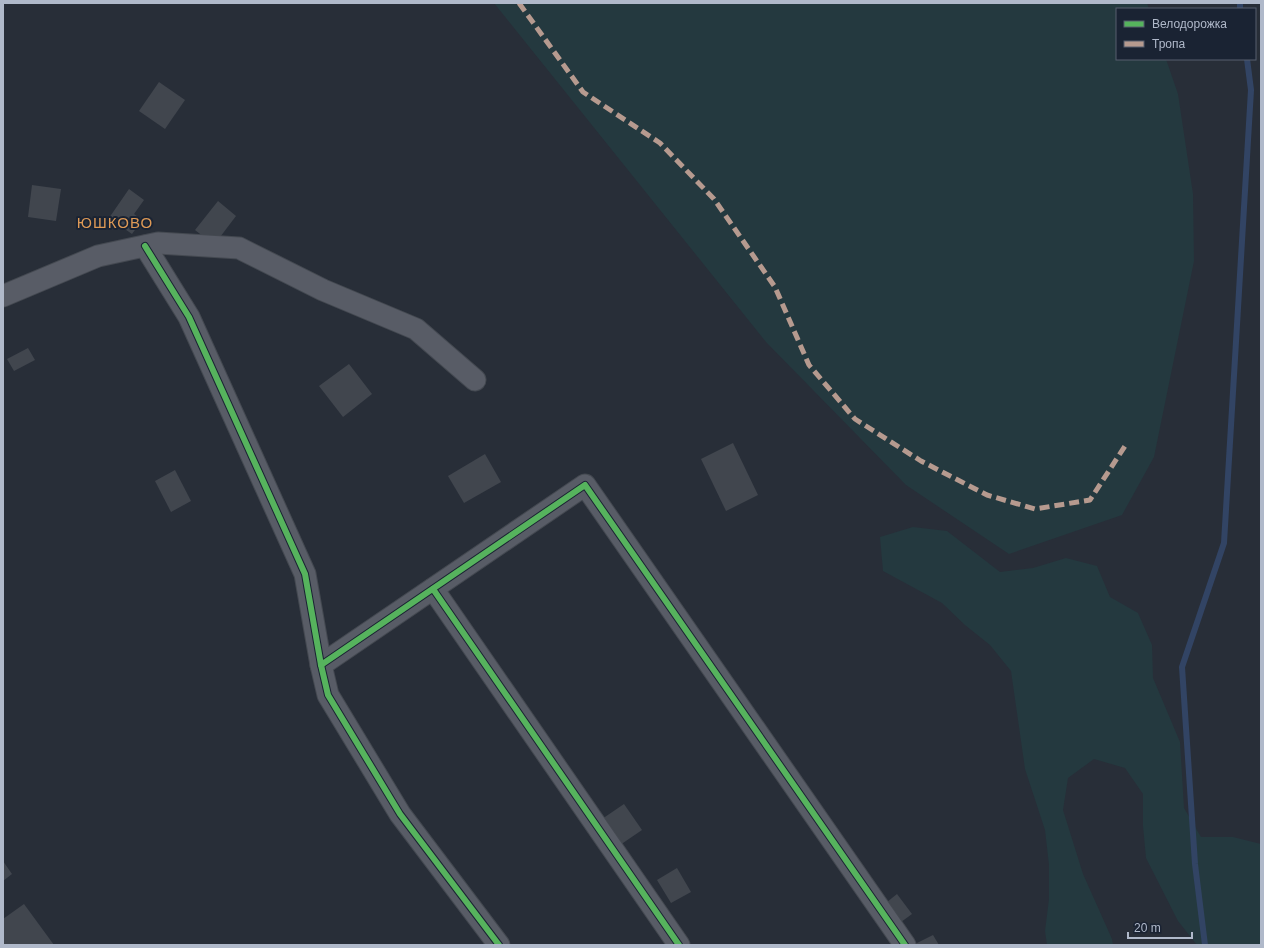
<svg xmlns="http://www.w3.org/2000/svg" width="1264" height="948" font-family="Arial,sans-serif">
<style>
.green{fill:#24393f}
.lines{fill:none;stroke-linecap:round;stroke-linejoin:round}
.stream{stroke:#324464;stroke-width:6}
.building{fill:#41464e}
.minor-casing{stroke:#444951;stroke-width:23}
.minor{stroke:#585c66;stroke-width:21}
.quiet{stroke:#b69a8f;stroke-width:5;stroke-dasharray:10 5;stroke-linecap:butt}
.cycleway-casing{stroke:#1a2333;stroke-width:8}
.cycleway{stroke:#56b35d;stroke-width:6}
.labels{text-anchor:middle;dominant-baseline:central;stroke-width:4;stroke-linejoin:round;paint-order:stroke}
.quarter-label{font-size:15px;letter-spacing:1px;fill:#df9a56;stroke:#1a2333}
</style>
<rect width="100%" height="100%" fill="#282e38"/>
<!-- green -->
<g class="green">
<polygon points="494,3 1147,3 1149,9 1117,9 1117,59 1166,59 1178,94 1193,194 1194,261 1154,457 1122,515 1009,554 906,485 766,342"/>
<polygon points="913,527 947,531 1000,572 1033,568 1066,558 1097,566 1110,597 1138,613 1152,645 1153,678 1180,742 1184,808 1201,837 1233,837 1261,844 1261,945 1197,945 1178,921 1146,858 1143,826 1143,794 1125,768 1094,759 1068,778 1063,810 1083,874 1112,939 1113,945 1047,945 1045,931 1049,899 1049,865 1045,830 1025,769 1011,671 990,645 965,625 942,603 883,571 880,537"/>
</g>
<g class="lines">
<!-- stream -->
<g class="stream">
<polyline points="1240,3 1240,9"/>
<polyline points="1205,945 1195,864 1182,667 1224,543 1251,90 1247,59"/>
</g>
</g>
<!-- building -->
<g class="building">
<polygon points="159,82 185,100 165,129 139,111"/>
<polygon points="32,185 61,189 56,221 28,217"/>
<polygon points="129,189 144,200 134,214 142,220 132,234 109,218"/>
<polygon points="218,201 236,216 214,245 195,230"/>
<polygon points="28,348 35,360 14,371 7,359"/>
<polygon points="349,364 372,394 343,417 319,386"/>
<polygon points="733,443 758,495 726,511 701,459"/>
<polygon points="485,454 501,482 464,503 448,476"/>
<polygon points="175,470 191,501 171,512 155,481"/>
<polygon points="624,804 642,830 620,845 602,819"/>
<polygon points="3,861 12,874 3,881"/>
<polygon points="677,868 691,892 671,903 657,880"/>
<polygon points="897,894 912,914 897,925 882,906"/>
<polygon points="24,904 54,945 3,945 3,919"/>
<polygon points="933,935 939,945 913,945"/>
</g>
<g class="lines">
<!-- minor casing -->
<g class="minor-casing">
<g id="minor">
<polyline points="145,246 189,317 305,574 321,665 328,695 400,814 499,945"/>
<polyline points="3,296 98,256 158,243 239,248 323,290 416,329 475,380"/>
<polyline points="433,589 679,945"/>
<polyline points="321,665 585,485 905,945"/>
</g>
</g>
<!-- minor -->
<use href="#minor" class="minor"/>
<!-- quiet -->
<polyline class="quiet" points="519,3 583,92 660,143 714,199 775,287 809,365 855,419 921,461 987,495 1035,509 1090,500 1125,446"/>
<!-- cycleway casing -->
<g class="cycleway-casing">
<g id="cycleway">
<polyline points="145,246 189,317 305,574 321,665 328,695 400,814 499,945"/>
<polyline points="433,589 679,945"/>
<polyline points="321,665 585,485 905,945"/>
</g>
</g>
<!-- cycleway -->
<use href="#cycleway" class="cycleway"/>
</g>
<g class="labels">
<!-- quarter labels -->
<g class="quarter-label">
<text x="115" y="222">ЮШКОВО</text>
</g>
</g>
<!-- border -->
<rect width="1264" height="948" fill="none" stroke="#b0b9ca" stroke-width="8"/>
<!-- legend -->
<rect x="1116" y="8" width="140" height="52" fill="#1a2333" stroke="#565f6f"/>
<rect x="1124" y="21" width="20" height="6" fill="#56b35d" stroke="#565f6f"/>
<text x="1152" y="28" font-size="12" fill="#b0b9ca">Велодорожка</text>
<rect x="1124" y="41" width="20" height="6" fill="#b69a8f" stroke="#565f6f"/>
<text x="1152" y="48" font-size="12" fill="#b0b9ca">Тропа</text>
<!-- scale -->
<path d="M1128 932v6h64v-6" fill="none" stroke="#b0b9ca" stroke-width="2"/>
<text x="1134" y="932" font-size="12" fill="#b0b9ca" stroke="#1a2333" stroke-width="3" paint-order="stroke">20 m</text>
</svg>
